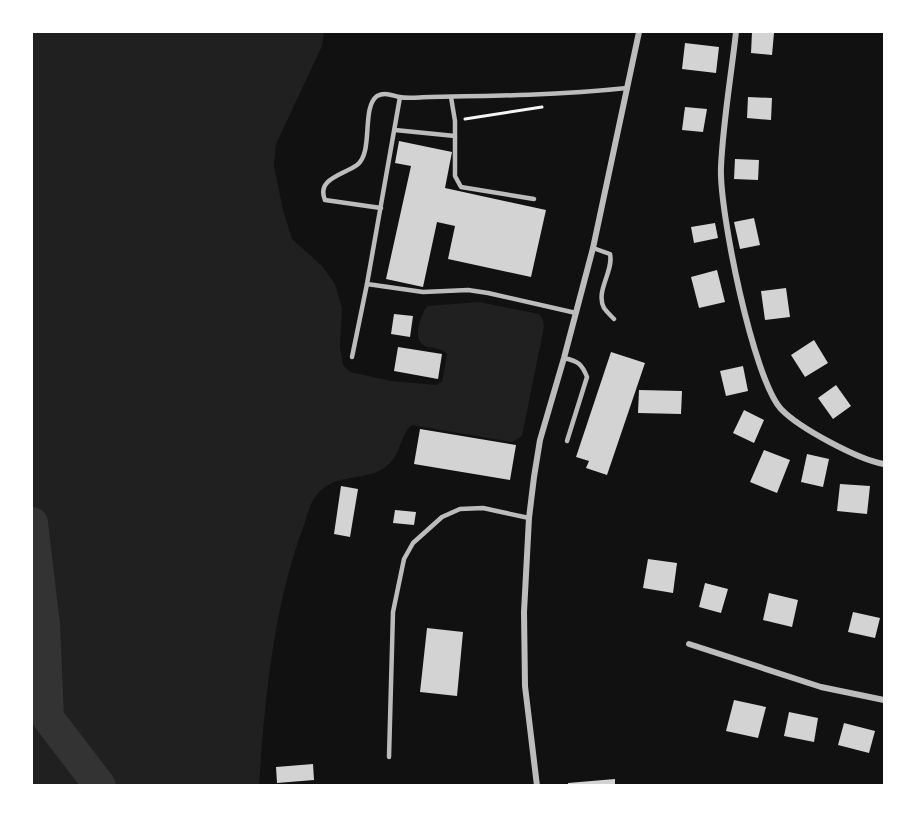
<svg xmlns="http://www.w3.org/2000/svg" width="916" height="817" font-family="'PT Sans Narrow',sans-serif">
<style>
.green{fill:#202020}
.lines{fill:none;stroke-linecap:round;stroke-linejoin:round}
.river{stroke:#333;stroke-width:32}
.building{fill:#d3d3d3}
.path{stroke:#f5f5f5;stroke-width:3}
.service{stroke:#bcbcbc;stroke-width:4.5}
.minor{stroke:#bcbcbc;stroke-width:6}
</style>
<rect width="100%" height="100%" fill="#111"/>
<!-- green -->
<path class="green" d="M32 32H324L322 46 276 144 274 166 283 210 292 239 322 266 335 284 342 308 340 347 343 365 350 372 391 381 436 385 442 382 447 354C441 347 433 349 425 346 411 339 421 315 427 306L479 302 539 314 543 320 544 327 522 436 512 442 412 425C400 435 401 453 389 464 368 484 335 470 316 496 310 503 307 516 304 525 273 607 265 699 259 785H32Z"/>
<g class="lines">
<!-- river -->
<polyline class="river" points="32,523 44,625 48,718 100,786"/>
</g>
<!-- building -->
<g class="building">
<polygon points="752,32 774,33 772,55 751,53"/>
<polygon points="685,43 719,47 716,73 682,69"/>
<polygon points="748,97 772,98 771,120 747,118"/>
<polygon points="685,107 707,109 703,132 682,130"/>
<polygon points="399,141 452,152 445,188 546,210 531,277 448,259 455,226 437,222 423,287 386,279 411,166 395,163"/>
<polygon points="735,159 759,160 758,180 734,179"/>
<polygon points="754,218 760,245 740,249 734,222"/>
<polygon points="715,223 718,238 694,243 691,227"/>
<polygon points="717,270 725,302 699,308 691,277"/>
<polygon points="786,288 790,317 765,320 761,291"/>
<polygon points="394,314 413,316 410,337 391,334"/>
<polygon points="814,340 828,363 805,377 791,355"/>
<polygon points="398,347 442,354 438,379 394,371"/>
<polygon points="611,352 645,363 607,475 586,468 589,461 576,457"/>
<polygon points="743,366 748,391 726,396 720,371"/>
<polygon points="836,385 851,406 833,419 818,398"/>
<polygon points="639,390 682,391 681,414 638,413"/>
<polygon points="744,410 764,420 754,443 733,433"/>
<polygon points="420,429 516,445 510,480 414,464"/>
<polygon points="764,450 790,460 777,493 750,482"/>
<polygon points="807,454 829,459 823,487 801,482"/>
<polygon points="840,484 870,486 867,514 837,511"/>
<polygon points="341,486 358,489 350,537 334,534"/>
<polygon points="395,510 416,512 414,525 393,523"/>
<polygon points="648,559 677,563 673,593 643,588"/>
<polygon points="705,583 728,589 721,613 699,607"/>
<polygon points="769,593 798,600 792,627 763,620"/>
<polygon points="853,612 880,618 875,638 848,632"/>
<polygon points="427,628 463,632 457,696 420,692"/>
<polygon points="734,700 766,707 758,738 726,731"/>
<polygon points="789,712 818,718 814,742 784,736"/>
<polygon points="844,723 875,731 869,753 838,745"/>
<polygon points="313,764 314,780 277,783 276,767"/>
<polygon points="615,779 615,786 568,786 568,783"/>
</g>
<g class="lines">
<!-- path -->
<polyline class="path" points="465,119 542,107"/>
<!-- service -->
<g class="service">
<polyline points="400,97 367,284 423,292 468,290 488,293 576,313"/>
<polyline points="451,97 455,121 455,176 461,187 534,199"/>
<polyline points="395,130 455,136"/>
<path d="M381 208 325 200C316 179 343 175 357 165 374 152 361 108 377 96 379 95 383 94 385 94 390 94 394 96 399 97 409 99 420 97 430 97 496 96 562 95 627 88"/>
<path d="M593 248 610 254C614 271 595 291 604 308 607 312 611 316 614 319"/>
<polyline points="352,357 367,284"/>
<path d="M564 358C578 361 582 364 587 377L567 441"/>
<polyline points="389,757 393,612 404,559 413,543 442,517 460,509 483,508 529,518"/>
</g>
<!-- minor -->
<g class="minor">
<path d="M736 32C731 77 723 122 721 167 719 210 753 378 781 409 799 428 859 460 884 464"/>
<polyline points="689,644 821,687 884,700"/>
<polyline points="537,786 525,686 524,612 529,518 534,477 540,440 564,358 593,248 639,32"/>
</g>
</g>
<!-- border -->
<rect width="916" height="817" fill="none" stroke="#ffffff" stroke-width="66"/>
</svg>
